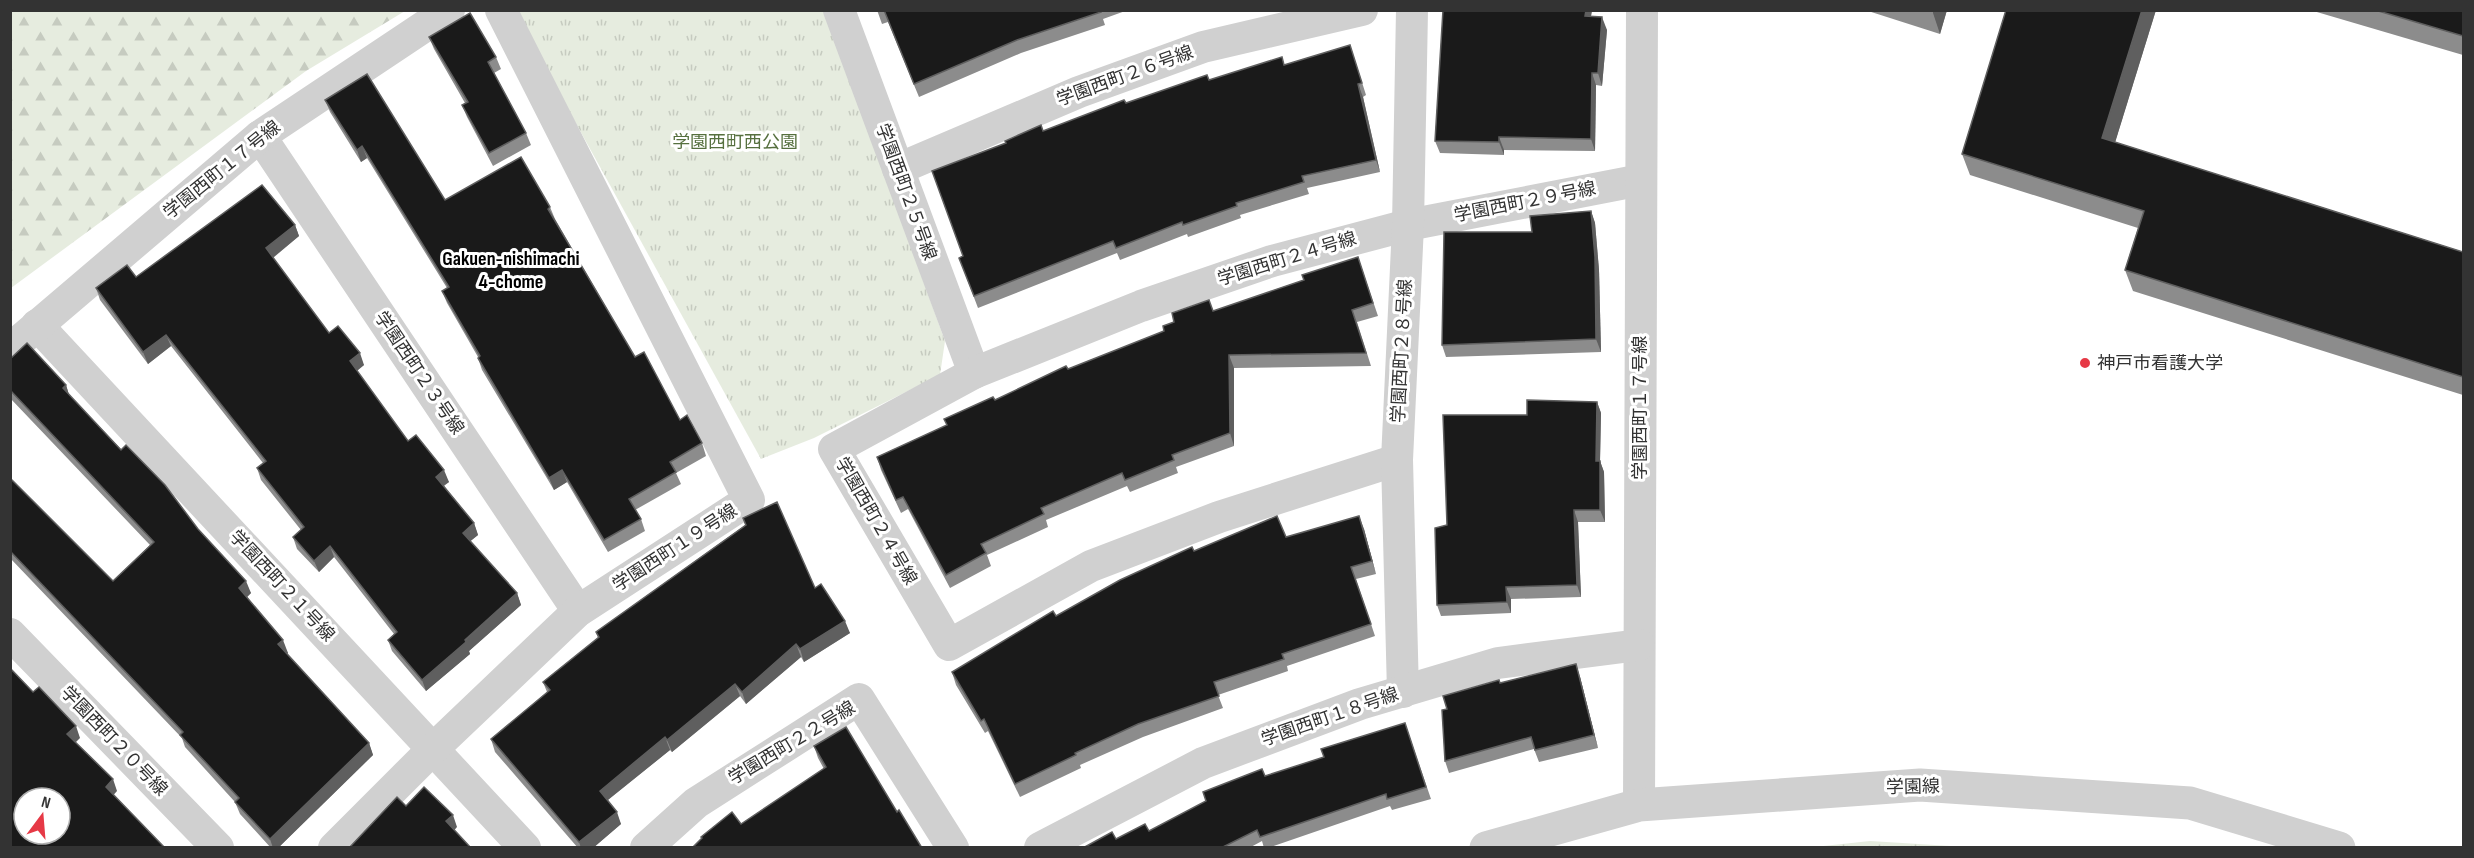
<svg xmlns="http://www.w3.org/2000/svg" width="2474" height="858" font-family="'Sofia Sans Condensed','Noto Sans JP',sans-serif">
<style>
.forest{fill:url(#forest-firs)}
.park{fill:url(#park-tufts)}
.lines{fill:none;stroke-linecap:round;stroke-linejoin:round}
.minor{stroke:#d0d0d0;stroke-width:32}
.tertiary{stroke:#d0d0d0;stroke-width:33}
.wall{fill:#8c8c8c}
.shaded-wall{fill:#5f5f5f}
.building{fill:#1a1a1a;stroke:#5f5f5f;stroke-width:1.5;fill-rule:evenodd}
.poi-dot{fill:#e63946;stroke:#fff;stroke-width:2}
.labels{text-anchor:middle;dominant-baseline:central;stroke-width:6;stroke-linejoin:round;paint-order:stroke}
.street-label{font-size:18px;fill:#333;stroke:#fff}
.park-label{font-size:18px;fill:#56703f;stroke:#fff}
.poi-label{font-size:18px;fill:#333;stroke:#fff;text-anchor:start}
.neighbourhood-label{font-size:20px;font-weight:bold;fill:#000;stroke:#fff}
</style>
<defs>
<pattern id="forest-firs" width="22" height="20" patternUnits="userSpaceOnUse" patternTransform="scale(1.5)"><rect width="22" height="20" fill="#e6ecdf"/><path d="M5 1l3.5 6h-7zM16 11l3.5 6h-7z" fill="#c6cbc0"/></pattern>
<pattern id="park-tufts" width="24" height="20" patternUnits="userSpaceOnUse" patternTransform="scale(1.5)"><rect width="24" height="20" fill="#e6ecdf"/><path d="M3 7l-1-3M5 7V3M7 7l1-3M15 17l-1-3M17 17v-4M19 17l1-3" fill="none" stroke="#c6cbc0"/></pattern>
</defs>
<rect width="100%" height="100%" fill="#fff"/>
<!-- forest -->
<polygon class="forest" points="11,10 405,10 405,11 306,71 11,288"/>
<!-- park -->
<g class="park">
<polygon points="514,11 826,11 945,341 940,375 814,438 761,459"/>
<polygon points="1870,841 1967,847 1814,847"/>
</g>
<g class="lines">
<!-- minor -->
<g class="minor">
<polyline points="839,10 974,373"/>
<polyline points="260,136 578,611"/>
<polyline points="898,169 1079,92 1203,47 1362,10"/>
<polyline points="37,325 525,848"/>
<polyline points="10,349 260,136 449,10"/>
<polyline points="1397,460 1219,517 1091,566 949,645 834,449 974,373 1141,306 1272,261 1408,225 1641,180"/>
<polyline points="10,634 218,848"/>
<polyline points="1403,692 1397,460 1408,225 1412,10"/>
<polyline points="1639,805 1642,10"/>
<polyline points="334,848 434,748 578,611 749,500 501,10"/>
<polyline points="646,848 696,803 859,699 953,848"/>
<polyline points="1040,848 1203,763 1360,704 1498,663 1639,645"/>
</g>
<!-- tertiary -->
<polyline class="tertiary" points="1486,848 1639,805 1920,785 2190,803 2339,848"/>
</g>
<!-- wall -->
<g class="wall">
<polygon points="877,10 1128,10 1103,19 1105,25 1021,53 919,97 888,22 882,24"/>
<polygon points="1443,10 1592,10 1591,16 1607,30 1602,86 1596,85 1595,151 1504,150 1504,155 1440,153 1435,141"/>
<polygon points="1865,10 1947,10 1940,34"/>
<polygon points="2006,10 2156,10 2115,142 2463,252 2463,395 2133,291 2125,270 2138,228 1970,175 1962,154"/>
<polygon points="2310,10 2463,10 2463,55"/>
<polygon points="429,37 496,57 501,69 494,73 526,133 531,145 493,166 467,117 462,105 465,103 434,49"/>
<polygon points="1354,57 1366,95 1363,97 1380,172 1307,188 1309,194 1240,215 1241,218 1188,237 1187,234 1120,260 1117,253 978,308 959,258 963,256 1043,131 1126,103 1209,80 1285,65"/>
<polygon points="325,100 445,200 550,207 555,219 635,357 680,420 702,443 706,456 676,473 681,484 635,510 641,519 645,531 608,552 567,482 554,490 482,370 478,358 478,357 447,303 442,291 447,288 367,158 361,162 330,112"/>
<polygon points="1591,211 1595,223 1599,270 1601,352 1446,357 1442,345"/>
<polygon points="295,225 299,236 273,258 329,333 364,365 357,371 408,441 449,482 444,486 474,523 478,535 470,541 517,593 521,605 469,651 470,654 426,691 392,651 388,640 394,634 334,557 319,572 297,549 293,537 301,530 261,480 257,468 263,463 171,346 148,364 100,300 96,288 136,277"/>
<polygon points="1358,257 1378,316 1357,322 1371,366 1234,368 1234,446 1176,467 1178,473 1130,492 1127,486 1046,520 1048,527 987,555 991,566 950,588 908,509 901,513 881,470 877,457 947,425 944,419 995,400 1068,369 1164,331 1174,322 1213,311 1304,280"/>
<polygon points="10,359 66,385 69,395 198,529 251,593 247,597 288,653 287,654 369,743 373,755 278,848 271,848 240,814 235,802 185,747 182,738 10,558 10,478 113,581 150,545 10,398"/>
<polygon points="1597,402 1601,413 1600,461 1604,472 1605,522 1578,522 1581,597 1511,599 1511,613 1441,616 1437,605 1527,415"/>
<polygon points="743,518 815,588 850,633 804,662 801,657 746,704 740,696 672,752 670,750 608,800 621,824 593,848 578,848 495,752 491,739 547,692 543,682 598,638 596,632 745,525"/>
<polygon points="1364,529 1376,574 1356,579 1375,636 1287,666 1288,671 1218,695 1223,708 1143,737 1080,765 1081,768 1020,797 988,731 985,733 956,685 952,672 1056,616 1286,537"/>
<polygon points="1580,677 1598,748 1539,762 1534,749 1449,773 1445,761 1447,709 1500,683"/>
<polygon points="1405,723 1431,799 1392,810 1390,806 1268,848 1264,848 1262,841 1249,848 1083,848 1149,831 1265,776 1324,757"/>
<polygon points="814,746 897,812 922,848 702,839 701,837 741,824 824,769 818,758"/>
</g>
<!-- shaded-wall -->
<g class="shaded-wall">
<polygon points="1586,10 1592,10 1589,28 1585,16"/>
<polygon points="1933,10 1947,10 1940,34 1933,13"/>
<polygon points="2142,10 2156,10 2110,159 2102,138"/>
<polygon points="1602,17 1607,30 1602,86 1598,73"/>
<polygon points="1592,73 1596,85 1595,151 1591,139"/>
<polygon points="1358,84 1363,97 1380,172 1376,160"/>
<polygon points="1499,137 1504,150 1504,155 1499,142"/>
<polygon points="362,146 367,158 361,162 357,150"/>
<polygon points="1591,211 1595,223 1599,270 1601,352 1596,339"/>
<polygon points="295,225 299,236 270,260 266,248"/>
<polygon points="166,335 171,346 148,364 143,352"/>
<polygon points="360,353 364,365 354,373 350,361"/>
<polygon points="1229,355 1234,368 1234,446 1230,433"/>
<polygon points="66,385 70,398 63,388"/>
<polygon points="1597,402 1601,413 1600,461 1604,472 1605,522 1600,510 1596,461"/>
<polygon points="444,470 449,482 440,488 436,477"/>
<polygon points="562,470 567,482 554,490 549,478"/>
<polygon points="1574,510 1578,522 1581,597 1577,585"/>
<polygon points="1359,516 1364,529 1376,574 1372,561"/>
<polygon points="474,523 478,535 467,544 463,533"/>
<polygon points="330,546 334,557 319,572 314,561"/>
<polygon points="246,581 251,593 243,601 239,588"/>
<polygon points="1506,587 1511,599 1511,613 1507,602"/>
<polygon points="517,593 521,605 469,651 470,654 426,691 422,680"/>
<polygon points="845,621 850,633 804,662 800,649"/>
<polygon points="283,640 288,653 283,657 278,644"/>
<polygon points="796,644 801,657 746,704 742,692"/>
<polygon points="1576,664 1580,677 1598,748 1594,735"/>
<polygon points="735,684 740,696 672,752 667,740"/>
<polygon points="76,726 80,738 72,746 67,734"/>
<polygon points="665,737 670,750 604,803 600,791"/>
<polygon points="369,743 373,755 278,848 273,848 270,839"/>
<polygon points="113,779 117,791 110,799 106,787"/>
<polygon points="617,812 621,824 593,848 581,848 579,842"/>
<polygon points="453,815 457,827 451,834 446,821"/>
</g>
<!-- building -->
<g class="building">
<polygon points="884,10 1100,10 1101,12 1017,40 914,84"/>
<polygon points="1443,10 1586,10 1585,16 1602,17 1598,73 1592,73 1591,139 1499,137 1499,142 1435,141"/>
<polygon points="2006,10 2142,10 2102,138 2463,252 2463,377 2125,270 2144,211 1962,154"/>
<polygon points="2375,10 2463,10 2463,36"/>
<polygon points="470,13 496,57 488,62 526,133 489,153 462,105 468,102 429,37"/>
<polygon points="1350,45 1362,83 1358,84 1376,160 1302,176 1304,182 1236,203 1237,206 1183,225 1182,222 1116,248 1113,241 974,296 959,258 963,256 932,171 1006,143 1005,141 1041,125 1043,131 1124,100 1126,103 1207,75 1209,80 1282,57 1284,65"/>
<polygon points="367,74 445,200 521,157 550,207 548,209 635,357 644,352 680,420 687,415 702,443 670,462 676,472 629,499 641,519 604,540 562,470 549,478 478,358 480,356 442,291 449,287 362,146 357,150 325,100"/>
<polygon points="262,185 295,225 266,248 329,333 338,326 360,353 350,361 408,441 416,435 444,470 436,477 474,523 463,533 517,593 465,640 466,642 422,680 388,640 397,632 330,546 314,561 293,537 304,527 257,468 266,461 166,335 143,352 96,288 127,265 136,277"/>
<polygon points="1591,211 1595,257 1596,339 1442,345 1444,232 1532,232 1530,216"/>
<polygon points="1358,257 1373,303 1352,310 1366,353 1229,355 1230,433 1172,455 1174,460 1125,480 1122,473 1041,508 1044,514 981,544 986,553 946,575 903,497 896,500 877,457 947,425 944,419 993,397 995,400 1066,366 1068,369 1164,331 1163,326 1174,322 1172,313 1209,300 1213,311 1304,280 1302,275"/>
<polygon points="27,343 66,385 63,388 121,450 126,445 165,485 198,529 246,581 239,588 283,640 278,644 369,743 270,839 235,802 239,798 180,735 183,732 10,551 10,478 113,581 154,542 10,390 10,359"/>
<polygon points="1527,400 1597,402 1596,461 1600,461 1600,510 1574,510 1577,585 1506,587 1507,602 1437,605 1435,528 1447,525 1443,415 1527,415"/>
<polygon points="777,502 815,588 821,584 845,621 800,649 796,644 742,692 735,684 667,740 665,737 600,791 617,812 579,842 491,739 550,690 543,682 599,637 596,632 746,525 743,518"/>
<polygon points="1277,516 1286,537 1359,516 1372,561 1351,567 1371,624 1282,654 1284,659 1214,682 1219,696 1138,724 1075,753 1076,755 1015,784 984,719 981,721 952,672 1053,611 1056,616 1120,580 1192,547 1194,551"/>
<polygon points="1576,664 1594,735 1535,750 1531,737 1445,761 1442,710 1447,709 1443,696 1499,680 1500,683"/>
<path d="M10 668 33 692 39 687 76 726 67 734 113 779 106 787 165 848H10ZM24 798H60V834H24Z"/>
<polygon points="1405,723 1426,787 1387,799 1386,794 1260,837 1257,830 1221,848 1083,848 1112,832 1116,839 1145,824 1149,831 1206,801 1203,792 1262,769 1265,776 1324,757 1321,749"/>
<polygon points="846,727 897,812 899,810 922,848 692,848 702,838 701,837 732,812 741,824 826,767 814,746"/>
<polygon points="424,787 453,815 446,821 471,848 349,848 397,797 406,806"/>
</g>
<!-- markers -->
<circle class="poi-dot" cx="2085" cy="363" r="6"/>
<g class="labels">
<!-- street labels -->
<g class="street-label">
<text transform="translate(1125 76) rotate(-20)">学園西町２６号線</text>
<text transform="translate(222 170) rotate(-39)">学園西町１７号線</text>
<text transform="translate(906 192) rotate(70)">学園西町２５号線</text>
<text transform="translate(1525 202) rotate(-11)">学園西町２９号線</text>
<text transform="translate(1287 259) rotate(-17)">学園西町２４号線</text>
<text transform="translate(1402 351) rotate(-87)">学園西町２８号線</text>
<text transform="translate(419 373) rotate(56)">学園西町２３号線</text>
<text transform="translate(1640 408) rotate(-90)">学園西町１７号線</text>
<text transform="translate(876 521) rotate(60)">学園西町２４号線</text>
<text transform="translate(675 548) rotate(-33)">学園西町１９号線</text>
<text transform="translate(282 586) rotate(47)">学園西町２１号線</text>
<text transform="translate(1330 717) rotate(-19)">学園西町１８号線</text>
<text transform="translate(114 741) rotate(46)">学園西町２０号線</text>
<text transform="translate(792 743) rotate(-31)">学園西町２２号線</text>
<text transform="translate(1913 787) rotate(-1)">学園線</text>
</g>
<!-- park labels -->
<g class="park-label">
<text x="735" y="142">学園西町西公園</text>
</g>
<!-- poi labels -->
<g class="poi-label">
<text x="2097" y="363">神戸市看護大学</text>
</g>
<!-- neighbourhood labels -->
<g class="neighbourhood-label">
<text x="511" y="259">Gakuen-nishimachi<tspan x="511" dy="23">4-chome</tspan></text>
</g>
</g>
<!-- border -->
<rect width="2474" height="858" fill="none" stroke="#333333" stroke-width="24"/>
<!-- north arrow -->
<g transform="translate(42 816) rotate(16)"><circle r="28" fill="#ffffff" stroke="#adadad" stroke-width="1.5"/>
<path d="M0-4.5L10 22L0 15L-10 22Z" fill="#e63946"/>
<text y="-9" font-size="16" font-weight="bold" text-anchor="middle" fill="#333333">N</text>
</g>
</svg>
